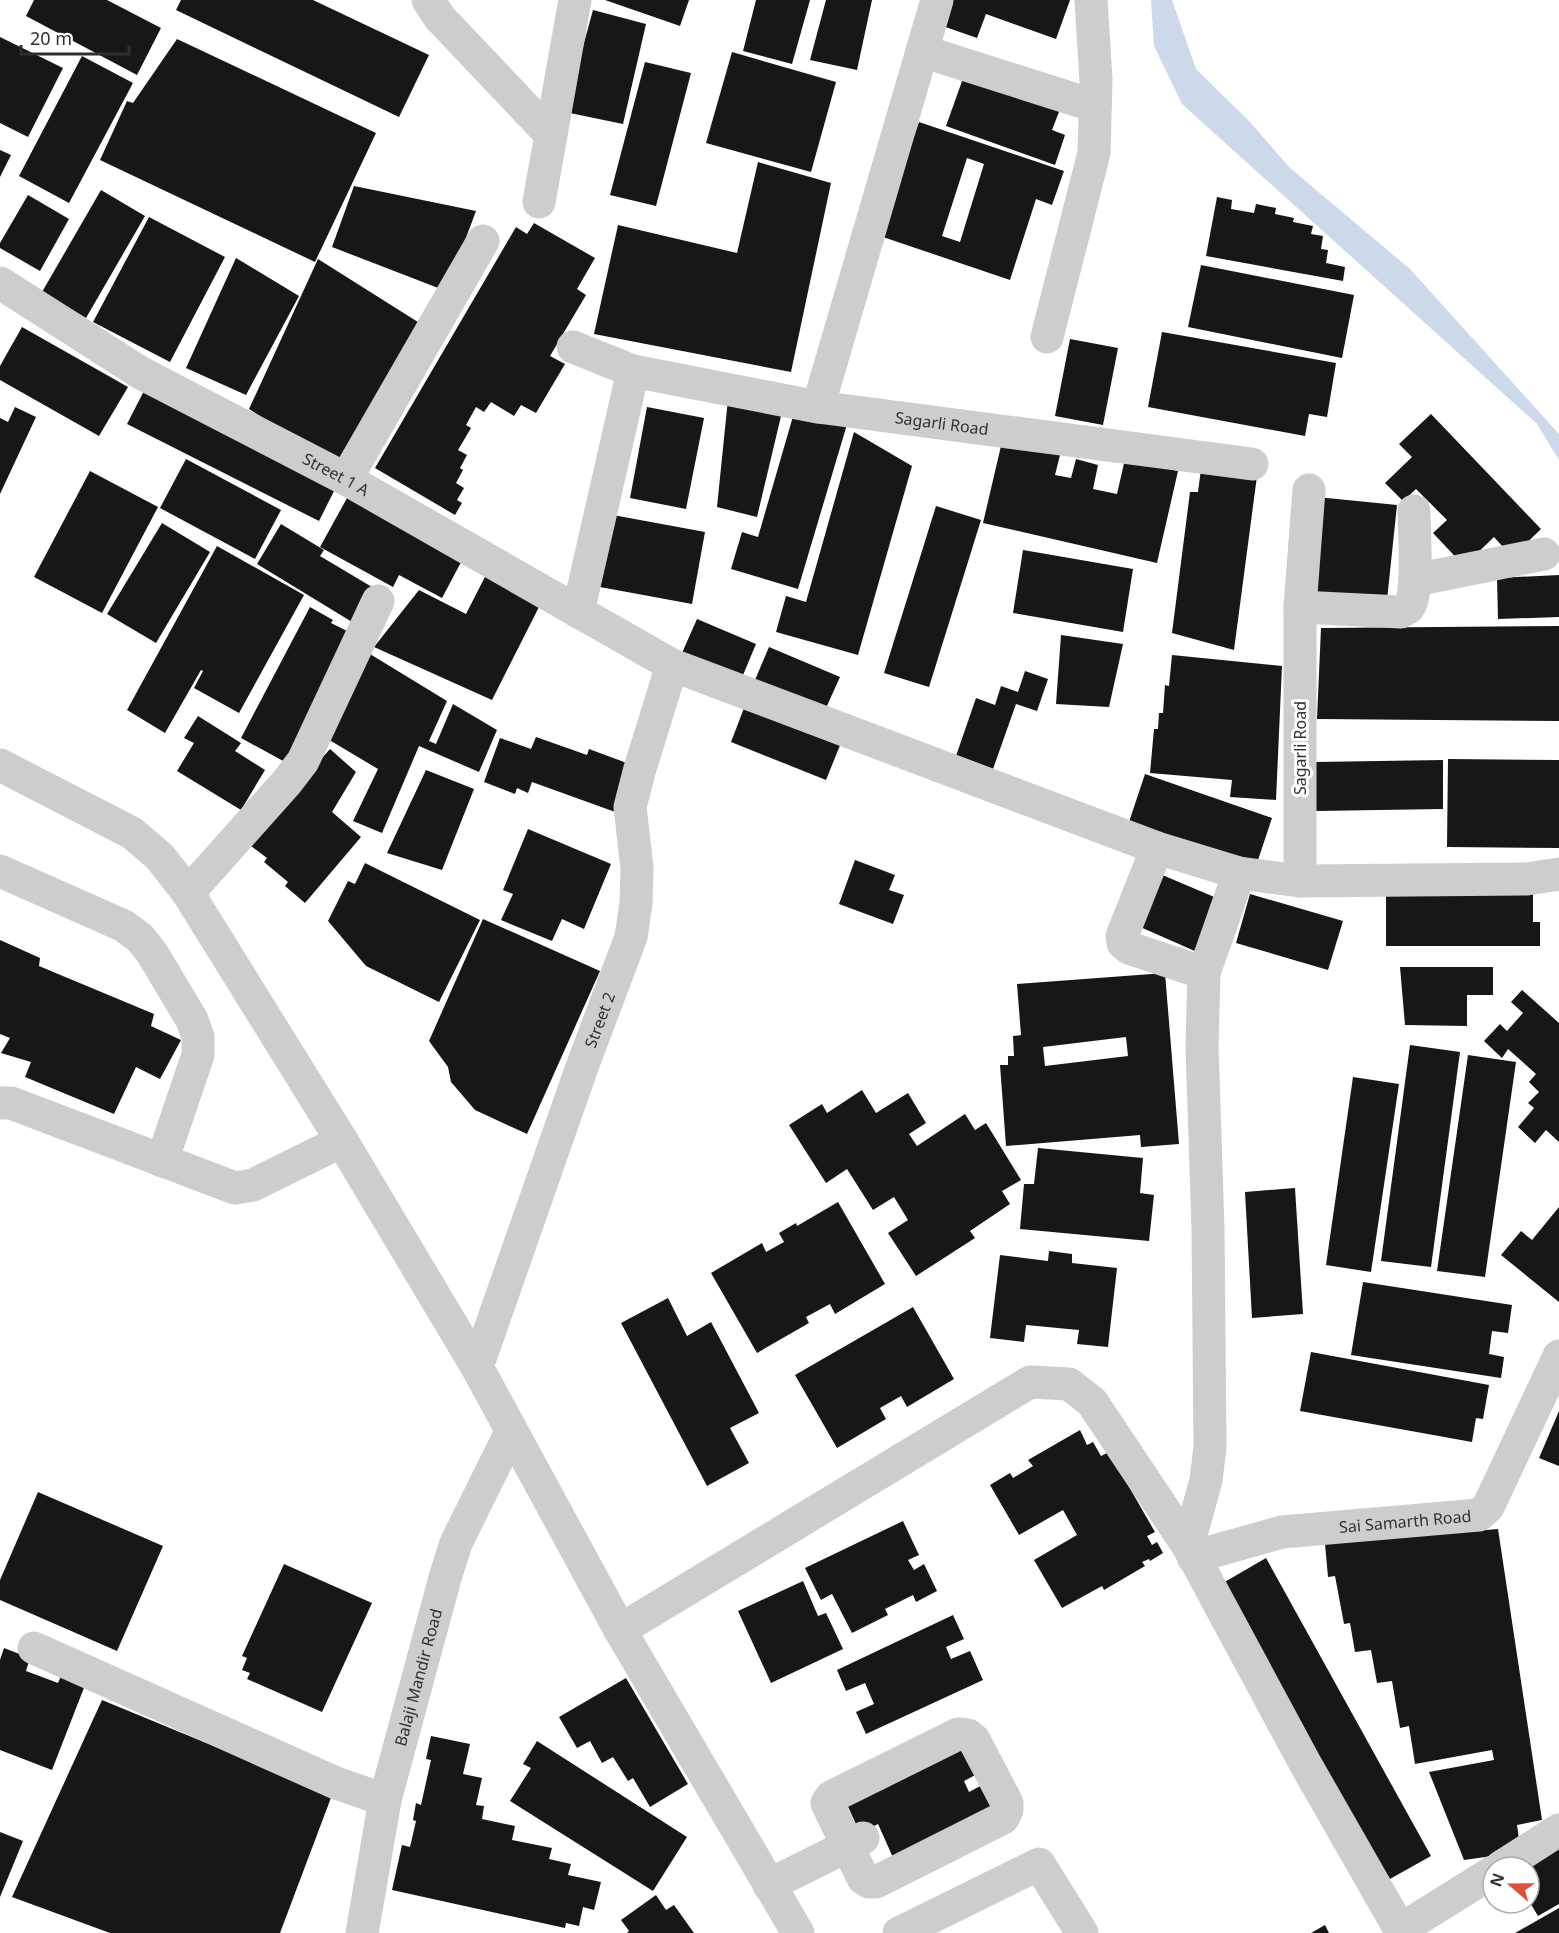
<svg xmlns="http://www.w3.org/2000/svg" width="1559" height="1933" font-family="'Noto Sans',sans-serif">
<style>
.water{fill:#cdd9eb}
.building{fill:#171717;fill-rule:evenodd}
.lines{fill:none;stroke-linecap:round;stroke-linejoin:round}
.minor{stroke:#cdcdcd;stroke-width:33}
.labels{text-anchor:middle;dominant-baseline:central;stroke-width:6;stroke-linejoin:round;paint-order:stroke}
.street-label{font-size:16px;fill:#303030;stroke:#fff}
</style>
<rect width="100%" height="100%" fill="#fff"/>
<!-- water -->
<polygon class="water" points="1151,0 1172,0 1196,69 1250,122 1290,168 1410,269 1559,434 1559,460 1537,424 1182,104 1154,46"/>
<!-- building -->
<g class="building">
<polygon points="34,0 107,0 161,28 137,75 26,16"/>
<polygon points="181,0 313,0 429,55 399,117 176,10"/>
<polygon points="605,0 689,0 680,26"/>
<polygon points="756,0 810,0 792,64 743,51"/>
<polygon points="826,0 872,0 857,70 810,60"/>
<polygon points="942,0 1070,0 1056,39 986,14 977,38 934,23"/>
<polygon points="593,10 646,24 623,124 565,112"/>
<polygon points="0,37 63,68 28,137 0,123"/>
<polygon points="177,39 376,133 315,262 100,160 127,101 133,103"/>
<polygon points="732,52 836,82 811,172 706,143"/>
<polygon points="82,56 133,83 69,203 19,176"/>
<polygon points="645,62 691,73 656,206 610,195"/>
<polygon points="966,70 1062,104 1052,130 1065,135 1055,165 946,126"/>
<path d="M919 122 1064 171 1052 205 1036 199 1010 280 880 236ZM967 158 984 164 960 242 942 236Z"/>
<polygon points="0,150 11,155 0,177"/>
<polygon points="758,162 831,183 791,372 594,334 618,225 737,253"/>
<polygon points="354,186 476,211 446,291 332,247"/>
<polygon points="101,190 145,216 86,318 42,292"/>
<polygon points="28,195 69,219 40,271 0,248 0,243"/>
<polygon points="1217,197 1232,200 1231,209 1254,213 1256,204 1276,208 1275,214 1294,218 1293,222 1313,226 1311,234 1323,236 1321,249 1328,250 1326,263 1345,267 1343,281 1206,256"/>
<polygon points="149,217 225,257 170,362 93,322"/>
<polygon points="534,223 595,258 577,289 586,295 550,356 565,364 536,413 521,405 514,416 491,402 484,412 476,407 466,425 471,428 458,450 467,455 460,468 463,470 456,483 464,488 457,500 462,503 455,515 375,468 516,227 527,234"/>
<polygon points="236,258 299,296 246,395 186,368"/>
<polygon points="318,259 429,329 342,468 249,409"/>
<polygon points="1201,265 1354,295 1342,358 1188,327"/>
<polygon points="22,327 128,387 99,436 0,380 0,366"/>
<polygon points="1162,332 1336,363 1327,417 1309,414 1305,436 1148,407"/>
<polygon points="1070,339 1118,348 1103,425 1055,416"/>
<polygon points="147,385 338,483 319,521 127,424"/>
<polygon points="728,399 782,412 757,517 717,507"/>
<polygon points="796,406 848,421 798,589 731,569 742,532 758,537"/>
<polygon points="15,407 36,417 0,494 0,418 8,422"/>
<polygon points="647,407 704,418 686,509 630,498"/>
<polygon points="1431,414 1541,529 1512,557 1494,537 1464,566 1433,533 1447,520 1416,489 1403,501 1385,483 1412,457 1399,444"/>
<polygon points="854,432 912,466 858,655 776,632 786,596 806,602"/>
<polygon points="1004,433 1062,447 1055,475 1071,478 1076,459 1098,465 1093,489 1117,494 1125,459 1178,471 1157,563 983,523"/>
<polygon points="186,459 281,510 255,559 160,508"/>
<polygon points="1201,469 1257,476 1234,650 1172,633 1190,492 1198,492"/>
<polygon points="90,471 158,507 102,613 34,577"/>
<polygon points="352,489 467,551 442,598 399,575 393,587 320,547"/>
<polygon points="1317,497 1397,505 1387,600 1308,592"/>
<polygon points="936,506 981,520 929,687 884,673"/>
<polygon points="613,515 705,532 692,604 600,587"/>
<polygon points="162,523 210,552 156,643 107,614"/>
<polygon points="281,524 324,550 320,556 377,590 357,625 257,564"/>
<polygon points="217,546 304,595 239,713 194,688 203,671 201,670 165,733 127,710"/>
<polygon points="1023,550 1133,569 1123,632 1013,613"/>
<polygon points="489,569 544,597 492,700 374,647 419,590 466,614"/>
<polygon points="1559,575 1559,617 1498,619 1497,578"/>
<polygon points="310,607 333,620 331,623 353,634 285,762 241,738"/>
<polygon points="697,619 756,644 738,687 678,662"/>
<polygon points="1559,626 1559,721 1317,719 1321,628"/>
<polygon points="1061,635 1123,644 1109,707 1056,704"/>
<polygon points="769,647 840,677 822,717 752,687"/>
<polygon points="365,651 447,701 429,741 436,744 453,704 497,730 479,772 419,746 382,833 353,821 378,769 326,738"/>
<polygon points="1172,655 1282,666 1276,800 1230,797 1232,780 1150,773 1154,729 1158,729 1159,713 1163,713 1165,685 1169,686"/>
<polygon points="1025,671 1048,679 1037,711 1016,704 993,769 956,756 976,698 995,705 1001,686 1018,692"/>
<polygon points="749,695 845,733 826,780 731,742"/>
<polygon points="198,716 241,743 235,751 265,770 241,810 177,771 194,743 184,738"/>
<polygon points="536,737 587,755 589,749 635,766 618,813 532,782 528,793 517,788 515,794 484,782 500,738 531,749"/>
<polygon points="330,749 356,772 332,812 361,837 305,903 285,886 288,882 264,862 267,858 247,843"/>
<polygon points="1448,759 1559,760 1559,848 1447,847"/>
<polygon points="1443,760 1443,809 1316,811 1315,762"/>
<polygon points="426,770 474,789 442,870 387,853"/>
<polygon points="1145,774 1272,818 1256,866 1129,822"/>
<polygon points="528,829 611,864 584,929 562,919 552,941 501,920 513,894 503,890"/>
<polygon points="855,860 895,875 889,890 904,895 893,924 839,904"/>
<polygon points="365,863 480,920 439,1002 366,966 328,921 348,881 355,884"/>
<polygon points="1160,874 1219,899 1197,952 1138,926"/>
<polygon points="1386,883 1533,883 1533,922 1540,922 1540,946 1386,946"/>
<polygon points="1250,894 1343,921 1328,970 1236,943"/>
<polygon points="483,919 600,971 527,1134 475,1110 451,1082 448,1067 429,1041"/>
<polygon points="0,940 40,958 39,966 154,1014 151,1026 181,1040 160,1079 136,1067 114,1114 25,1077 31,1062 1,1053 10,1038 0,1034"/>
<polygon points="1400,967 1493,967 1493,995 1467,995 1467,1026 1405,1025"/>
<path d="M1165 973 1179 1144 1141 1147 1140 1135 1006 1146 1000 1065H1008V1056H1014L1013 1036 1021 1035 1017 984ZM1126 1037 1128 1056 1045 1066 1043 1047Z"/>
<polygon points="1522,990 1559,1023 1559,1142 1546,1130 1535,1143 1518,1127 1534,1108 1528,1103 1539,1092 1529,1082 1536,1074 1508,1049 1502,1058 1484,1041 1500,1024 1507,1031 1523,1013 1511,1002"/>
<polygon points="1410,1045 1460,1052 1431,1267 1381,1261"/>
<polygon points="1468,1055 1516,1062 1485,1277 1437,1271"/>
<polygon points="1353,1077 1399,1084 1371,1272 1326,1265"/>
<polygon points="862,1090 876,1113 908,1093 926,1123 909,1134 917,1146 965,1114 975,1130 986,1123 1021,1180 1002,1191 1010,1204 970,1231 975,1238 916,1276 888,1233 908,1220 894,1197 873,1210 847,1169 826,1183 789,1125 822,1104 827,1113"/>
<polygon points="1038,1148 1143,1158 1140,1193 1154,1195 1149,1241 1020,1229 1024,1184 1034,1184"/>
<polygon points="1295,1188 1303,1314 1252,1318 1245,1192"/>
<polygon points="838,1202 885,1284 835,1314 830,1304 806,1317 809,1323 757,1353 711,1273 762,1243 766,1252 784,1242 779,1233 796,1223 797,1226"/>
<polygon points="1559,1207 1559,1302 1501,1255 1521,1231 1532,1240"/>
<polygon points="1049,1251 1072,1254 1072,1263 1117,1268 1108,1347 1077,1344 1079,1330 1026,1325 1024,1342 990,1338 1000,1255 1048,1261"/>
<polygon points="1363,1282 1512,1305 1508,1333 1492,1331 1489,1354 1504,1357 1501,1378 1351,1355"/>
<polygon points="668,1298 687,1336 711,1322 759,1413 730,1428 749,1463 707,1486 621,1323"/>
<polygon points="913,1307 954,1379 907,1407 901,1396 880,1408 886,1419 837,1448 795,1375"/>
<polygon points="1311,1352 1489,1385 1483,1419 1476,1418 1472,1442 1300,1411"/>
<polygon points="1559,1411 1559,1466 1539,1458"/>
<polygon points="1080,1430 1087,1445 1093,1442 1101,1456 1109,1452 1155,1532 1147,1536 1152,1545 1157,1542 1163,1553 1150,1561 1149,1559 1142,1562 1145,1566 1104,1590 1102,1586 1062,1608 1034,1560 1077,1535 1063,1510 1019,1535 990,1485 1010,1473 1013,1478 1033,1466 1028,1460"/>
<polygon points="38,1492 163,1546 117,1651 0,1600 0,1580"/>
<polygon points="903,1521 919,1555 908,1560 914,1570 924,1564 937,1591 916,1602 913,1595 885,1609 888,1615 852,1633 832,1594 821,1600 805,1568"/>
<polygon points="1498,1529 1542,1820 1517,1825 1521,1852 1464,1860 1429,1772 1494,1760 1492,1750 1415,1764 1409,1726 1400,1728 1392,1681 1377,1683 1371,1650 1355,1652 1350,1623 1344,1624 1335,1576 1328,1577 1325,1544"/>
<polygon points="1266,1558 1431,1856 1381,1884 1216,1587"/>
<polygon points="284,1564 372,1603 322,1712 247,1679 250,1673 242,1670 247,1658 242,1656"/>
<polygon points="803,1581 818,1616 826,1613 843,1649 771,1683 738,1611"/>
<polygon points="953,1615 964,1639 946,1647 951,1659 970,1651 983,1680 866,1734 856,1712 874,1704 865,1683 846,1691 837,1670"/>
<polygon points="4,1648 30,1658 26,1671 58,1683 63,1671 87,1680 52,1770 0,1750 0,1660"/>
<polygon points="626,1678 688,1784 650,1807 633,1778 628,1781 613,1757 602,1763 590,1741 577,1748 559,1717"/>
<polygon points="102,1700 332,1795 280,1933 110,1933 12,1897"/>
<polygon points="431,1736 470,1744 463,1774 482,1778 476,1805 484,1806 482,1819 515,1826 512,1840 552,1848 549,1859 571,1864 568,1875 601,1882 594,1910 583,1907 579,1926 566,1923 565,1928 392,1890 402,1845 410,1847 416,1821 413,1820 416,1803 421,1805 431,1760 426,1759"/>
<polygon points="537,1741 687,1837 653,1891 510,1801 531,1768 523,1764"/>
<polygon points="965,1743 979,1773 964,1781 969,1792 986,1783 1000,1812 895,1862 878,1824 860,1833 845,1800"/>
<polygon points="0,1832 23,1841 0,1897"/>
<polygon points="1559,1846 1559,1904 1538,1916 1529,1901 1529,1867"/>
<polygon points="656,1895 666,1910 674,1905 694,1933 627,1933 629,1931 621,1920"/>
<polygon points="1559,1908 1559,1933 1515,1933"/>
<polygon points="1325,1925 1329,1933 1311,1933"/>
</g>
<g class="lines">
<!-- minor -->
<g class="minor">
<polyline points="428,0 440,18 551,135"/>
<polyline points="922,51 1095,106"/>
<polyline points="539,202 575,0"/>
<path id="s1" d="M0 283 141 373 346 479 672 665 1157 848 1239 873 1300 881 1527 879 1559 874"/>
<polyline points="1047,337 1094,153 1096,80 1091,0"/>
<path id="s2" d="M573 347 633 371 818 407 1252 464"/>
<polyline points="818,407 937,0"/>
<polyline points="346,479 483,241"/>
<polyline points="1415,580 1544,554"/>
<polyline points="1300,607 1309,490"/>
<polyline points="578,612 633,371"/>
<polyline points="0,765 132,833 160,857 188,893 342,1141 477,1367 620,1630 798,1933"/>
<polyline points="1157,848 1122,936 1123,943 1129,948 1204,973"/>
<polyline points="0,871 124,926 140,938 152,953 192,1020 198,1037 198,1055 162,1161"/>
<path d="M1300 881V607L1401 612C1404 610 1407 609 1409 607 1419 596 1414 528 1414 511"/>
<polyline points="188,893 287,782 303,761 378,601"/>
<polyline points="0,1103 11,1103 235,1188 253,1185 342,1141"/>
<path id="s3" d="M477 1367 582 1067 631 937 636 903 637 868 630 807 639 772 672 665"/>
<polyline points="1188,1546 1206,1480 1210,1447 1208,1228 1202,1046 1204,973 1239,873"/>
<path id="s4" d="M1193 1557 1282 1532 1479 1515 1488 1507 1559 1356"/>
<polyline points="620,1630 1030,1382 1069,1384 1092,1402 1188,1546 1306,1765 1402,1933"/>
<polyline points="34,1648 336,1783 385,1800"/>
<polygon points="958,1734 968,1735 974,1740 1007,1803 1007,1810 1003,1818 876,1882 869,1882 863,1878 827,1803 831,1797"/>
<polyline points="1501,1867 1559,1830"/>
<polyline points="769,1885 863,1838"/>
<polyline points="1400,1930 1493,1872"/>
<path id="s5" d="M362 1933 385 1800 445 1578 456 1543 511 1432"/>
<polyline points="899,1933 1039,1864 1082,1933"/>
</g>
</g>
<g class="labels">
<!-- street labels -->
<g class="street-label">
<text stroke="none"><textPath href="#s2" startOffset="378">Sagarli Road</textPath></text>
<text stroke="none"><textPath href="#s1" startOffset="387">Street 1 A</textPath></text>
<text transform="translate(1300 748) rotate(-90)">Sagarli Road</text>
<text stroke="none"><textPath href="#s3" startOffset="368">Street 2</textPath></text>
<text stroke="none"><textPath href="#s4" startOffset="216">Sai Samarth Road</textPath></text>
<text stroke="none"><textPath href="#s5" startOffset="262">Balaji Mandir Road</textPath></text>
</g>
</g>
<!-- north arrow -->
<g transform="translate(1511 1885) rotate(290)"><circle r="28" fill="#ffffff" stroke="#acacac" stroke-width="1.5"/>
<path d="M0-4.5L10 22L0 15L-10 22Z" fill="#db533e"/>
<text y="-9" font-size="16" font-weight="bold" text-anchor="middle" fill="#303030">N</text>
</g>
<!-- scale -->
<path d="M21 45v9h108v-9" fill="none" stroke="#303030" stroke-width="3"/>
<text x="30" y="45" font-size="18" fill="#303030" stroke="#ffffff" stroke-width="4.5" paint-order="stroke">20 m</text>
</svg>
